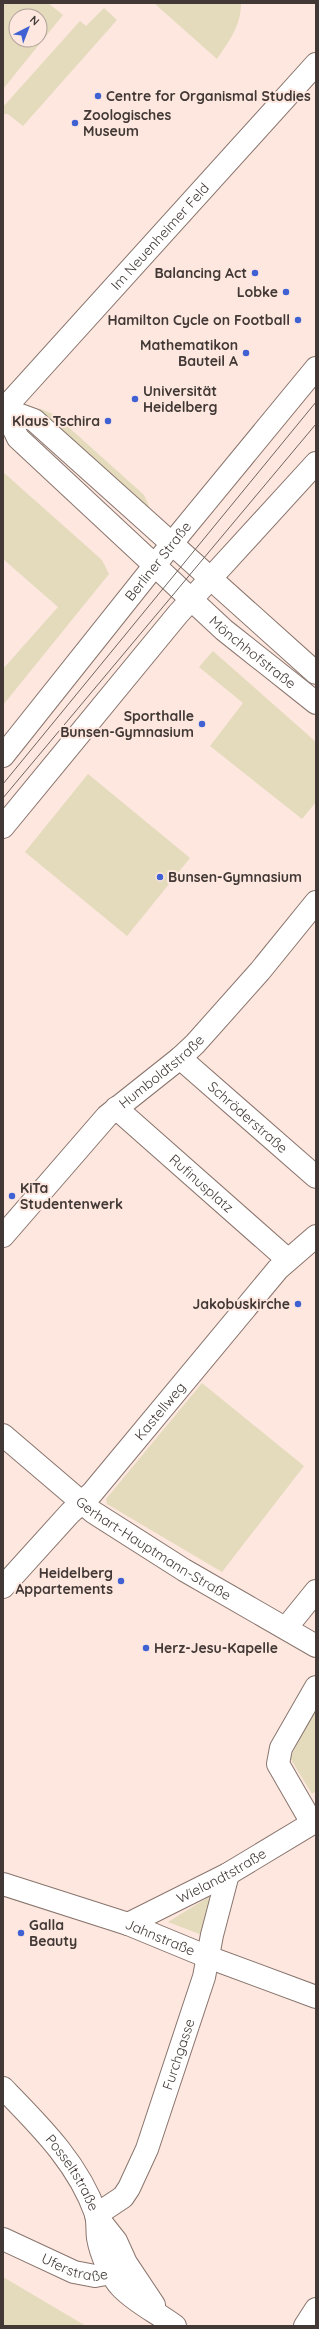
<svg xmlns="http://www.w3.org/2000/svg" width="319" height="2329" font-family="Quicksand,sans-serif">
<style>
.green{fill:#e4dbbd;fill-rule:evenodd}
.lines{fill:none;stroke-linecap:round;stroke-linejoin:round}
.minor-casing{stroke:#89756e;stroke-width:24}
.major-casing{stroke:#89756e;stroke-width:24}
.minor{stroke:#fff;stroke-width:22}
.major{stroke:#fff;stroke-width:22}
.tram{stroke:#70645f;stroke-width:1}
.poi-dot{fill:#4061d3;stroke:#fde7de;stroke-width:1.5}
.labels{text-anchor:middle;dominant-baseline:central;stroke-width:4;stroke-linejoin:round;paint-order:stroke}
.poi-label{font-size:14px;font-weight:bold;fill:#423936;stroke:#fde7de;text-anchor:end}
.street-label{font-size:14px;fill:#423936;stroke:#fde7de}
</style>
<rect width="100%" height="100%" fill="#fde7de"/>
<!-- green -->
<g class="green">
<path d="M3 3H48L63 15 3 89ZM16 16H40V40H16Z"/>
<path d="M154 3H241C241 26 229 41 217 59Z"/>
<polygon points="104,8 117,20 23,126 8,114 3,114 3,107 80,21 86,26"/>
<polygon points="39,408 55,415 144,495 152,513 49,421"/>
<polygon points="3,472 102,560 109,574 3,705 3,669 58,607 3,559"/>
<polygon points="213,651 316,742 316,802 302,819 210,746 243,703 199,667"/>
<polygon points="88,774 190,858 127,936 25,852"/>
<polygon points="202,1383 304,1466 222,1572 107,1504 106,1499"/>
<polygon points="316,1708 316,1791 312,1794 290,1758"/>
<polygon points="215,1893 202,1935 168,1922"/>
<polygon points="3,2277 86,2326 3,2326"/>
</g>
<g class="lines">
<!-- minor casing -->
<g class="minor-casing">
<g id="minor">
<path id="s1" d="M4 409 18 438 224 630 316 703"/>
<polyline points="4,409 34,420 316,673"/>
<path id="s2" d="M3 410 316 64"/>
<path id="s3" d="M180 1058 316 1177"/>
<path id="s4" d="M116 1108 287 1259"/>
<path id="s5" d="M3 1236 107 1116 180 1058 195 1044 260 971 316 902"/>
<path id="s6" d="M3 1435 93 1512 184 1570 316 1646"/>
<path id="s7" d="M3 1587 70 1513 92 1493 278 1269 316 1236"/>
<polyline points="286,1628 316,1591"/>
<polyline points="312,1823 278,1764 281,1748 316,1687"/>
<path id="s8" d="M3 1884 128 1924 208 1957 316 1997"/>
<path id="s9" d="M128 1924 228 1874 316 1821"/>
<path id="s10" d="M3 2088C40 2126 78 2163 96 2214 98 2222 97 2230 98 2238 101 2255 110 2275 121 2287 136 2303 158 2313 175 2326"/>
<path id="s11" d="M96 2215 123 2197 129 2188 147 2149 204 1977 212 1935 228 1874"/>
<polyline points="97,2217 116,2241 126,2263 154,2305"/>
<path id="s12" d="M3 2239 74 2272 95 2276 111 2273"/>
<polyline points="305,2326 316,2309"/>
</g>
</g>
<!-- major casing -->
<g class="major-casing">
<g id="major">
<path id="s13" d="M3 756 182 531 316 368"/>
<polyline points="3,827 178,614 316,463"/>
</g>
</g>
<!-- minor -->
<use href="#minor" class="minor"/>
<!-- major -->
<use href="#major" class="major"/>
<!-- tram -->
<g class="tram">
<polyline points="3,784 316,402"/>
<polyline points="3,798 316,424"/>
</g>
</g>
<!-- markers -->
<g class="poi-dot">
<circle cx="98" cy="96" r="4"/>
<circle cx="75" cy="123" r="4"/>
<circle cx="255" cy="273" r="4"/>
<circle cx="286" cy="292" r="4"/>
<circle cx="298" cy="320" r="4"/>
<circle cx="246" cy="353" r="4"/>
<circle cx="135" cy="399" r="4"/>
<circle cx="108" cy="421" r="4"/>
<circle cx="202" cy="724" r="4"/>
<circle cx="160" cy="877" r="4"/>
<circle cx="12" cy="1196" r="4"/>
<circle cx="298" cy="1304" r="4"/>
<circle cx="121" cy="1581" r="4"/>
<circle cx="146" cy="1648" r="4"/>
<circle cx="21" cy="1933" r="4"/>
</g>
<g class="labels">
<!-- poi labels -->
<g class="poi-label">
<text x="106" y="96" text-anchor="start">Centre for Organismal Studies</text>
<text x="83" y="115" text-anchor="start">Zoologisches<tspan x="83" dy="16">Museum</tspan></text>
<text x="247" y="273">Balancing Act</text>
<text x="278" y="292">Lobke</text>
<text x="290" y="320">Hamilton Cycle on Football</text>
<text x="238" y="345">Mathematikon<tspan x="238" dy="16">Bauteil A</tspan></text>
<text x="143" y="391" text-anchor="start">Universität<tspan x="143" dy="16">Heidelberg</tspan></text>
<text x="100" y="421">Klaus Tschira</text>
<text x="194" y="716">Sporthalle<tspan x="194" dy="16">Bunsen-Gymnasium</tspan></text>
<text x="168" y="877" text-anchor="start">Bunsen-Gymnasium</text>
<text x="20" y="1188" text-anchor="start">KiTa<tspan x="20" dy="16">Studentenwerk</tspan></text>
<text x="290" y="1304">Jakobuskirche</text>
<text x="113" y="1573">Heidelberg<tspan x="113" dy="16">Appartements</tspan></text>
<text x="154" y="1648" text-anchor="start">Herz-Jesu-Kapelle</text>
<text x="29" y="1925" text-anchor="start">Galla<tspan x="29" dy="16">Beauty</tspan></text>
</g>
<!-- street labels -->
<g class="street-label">
<text stroke="none"><textPath href="#s2" startOffset="234">Im Neuenheimer Feld</textPath></text>
<text stroke="none"><textPath href="#s13" startOffset="249">Berliner Straße</textPath></text>
<text stroke="none"><textPath href="#s1" startOffset="350">Mönchhofstraße</textPath></text>
<text stroke="none"><textPath href="#s5" startOffset="229">Humboldtstraße</textPath></text>
<text stroke="none"><textPath href="#s3" startOffset="90">Schröderstraße</textPath></text>
<text stroke="none"><textPath href="#s4" startOffset="114">Rufinusplatz</textPath></text>
<text stroke="none"><textPath href="#s7" startOffset="236">Kastellweg</textPath></text>
<text stroke="none"><textPath href="#s6" startOffset="189">Gerhart-Hauptmann-Straße</textPath></text>
<text stroke="none"><textPath href="#s9" startOffset="105">Wielandtstraße</textPath></text>
<text stroke="none"><textPath href="#s8" startOffset="166">Jahnstraße</textPath></text>
<text stroke="none"><textPath href="#s11" startOffset="186">Furchgasse</textPath></text>
<text stroke="none"><textPath href="#s10" startOffset="110">Posseltstraße</textPath></text>
<text stroke="none"><textPath href="#s12" startOffset="78">Uferstraße</textPath></text>
</g>
</g>
<!-- border -->
<rect width="319" height="2329" fill="none" stroke="#423936" stroke-width="8"/>
<!-- north arrow -->
<g transform="translate(28 28) rotate(42)"><circle r="19" fill="#fde7de" stroke="#b2a19b"/>
<path d="M0-3L7 15L0 10L-7 15Z" fill="#4061d3"/>
<text y="-6" font-size="11" font-weight="bold" text-anchor="middle" fill="#423936">N</text>
</g>
</svg>
